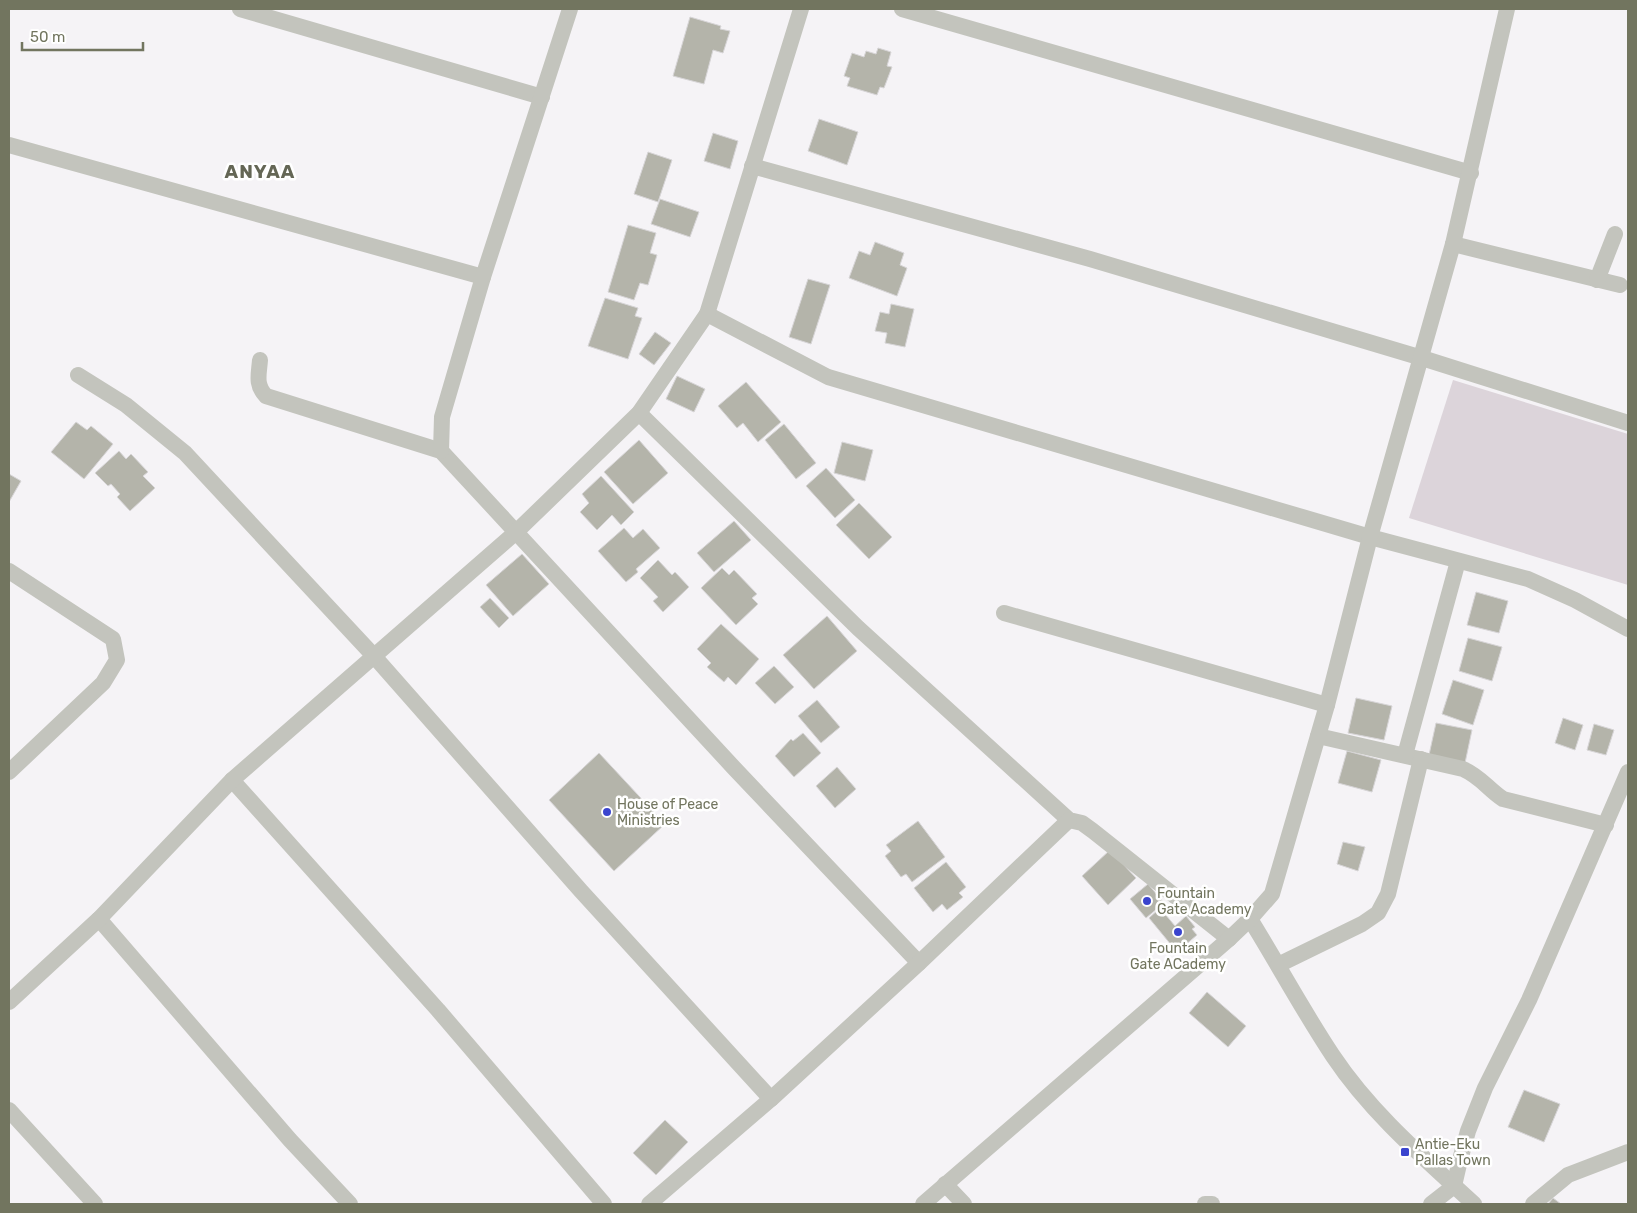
<svg xmlns="http://www.w3.org/2000/svg" width="1637" height="1213" font-family="Rubik,sans-serif">
<style>
.green{fill:#dcd4da}
.building{fill:#b4b4aa;stroke:#d7d5d7}
.lines{fill:none;stroke-linecap:round;stroke-linejoin:round}
.minor{stroke:#c3c4bd;stroke-width:16}
.poi-dot{fill:#3a44ce;stroke:#fff;stroke-width:2}
.labels{text-anchor:middle;dominant-baseline:central;stroke-width:5;stroke-linejoin:round;paint-order:stroke}
.poi-label{font-size:14px;fill:#72755f;stroke:#fff;text-anchor:start}
.district-label{font-size:19px;font-weight:bold;letter-spacing:1px;fill:#646655;stroke:#fff}
</style>
<rect width="100%" height="100%" fill="#f5f3f6"/>
<!-- green -->
<polygon class="green" points="1453,380 1628,434 1628,585 1409,518"/>
<!-- building -->
<g class="building">
<polygon points="690,17 721,26 720,29 730,31 723,53 713,50 704,84 673,76"/>
<polygon points="878,48 891,52 887,66 892,67 884,88 880,87 877,95 847,86 850,78 844,76 852,53 864,57 866,51 876,54"/>
<polygon points="819,119 858,132 847,165 808,151"/>
<polygon points="713,133 738,141 730,169 704,161"/>
<polygon points="648,152 672,160 658,202 634,194"/>
<polygon points="660,199 699,212 690,237 651,224"/>
<polygon points="628,225 656,233 650,253 657,255 648,285 640,283 634,300 608,292"/>
<polygon points="875,242 904,253 900,265 907,268 897,296 849,278 859,251 870,255"/>
<polygon points="808,279 830,285 811,344 789,337"/>
<polygon points="605,298 638,308 635,316 642,318 628,359 588,346"/>
<polygon points="891,304 914,309 905,347 885,343 887,333 875,331 880,312 889,314"/>
<polygon points="655,332 671,343 654,365 639,354"/>
<polygon points="677,376 705,389 694,412 666,399"/>
<polygon points="746,382 781,422 758,442 743,423 737,428 718,406"/>
<polygon points="76,422 87,430 91,426 113,444 84,479 51,452"/>
<polygon points="784,424 816,463 796,479 765,440"/>
<polygon points="639,440 668,473 633,504 604,472"/>
<polygon points="842,442 873,450 865,481 834,473"/>
<polygon points="119,451 126,459 131,454 148,472 143,476 155,488 130,511 117,497 120,494 111,484 108,486 95,473"/>
<polygon points="826,468 855,500 835,518 806,486"/>
<polygon points="9,474 21,481 9,502"/>
<polygon points="601,476 634,512 621,525 612,515 597,530 580,512 589,503 582,494"/>
<polygon points="859,503 892,537 869,559 836,525"/>
<polygon points="734,521 751,540 714,572 697,553"/>
<polygon points="624,528 633,538 643,529 660,548 636,569 638,572 626,582 598,551"/>
<polygon points="522,554 549,584 513,616 486,585"/>
<polygon points="658,560 672,575 675,572 689,587 663,612 653,601 658,597 640,578"/>
<polygon points="722,568 729,575 734,570 757,594 752,598 758,604 736,625 701,588"/>
<polygon points="1476,592 1508,601 1499,633 1467,625"/>
<polygon points="490,598 509,618 499,628 480,607"/>
<polygon points="827,616 857,651 814,689 783,655"/>
<polygon points="721,624 759,659 736,685 728,677 724,682 707,667 711,663 697,649"/>
<polygon points="1468,638 1502,647 1492,681 1459,671"/>
<polygon points="774,666 794,687 775,704 755,683"/>
<polygon points="1453,680 1484,690 1473,725 1442,714"/>
<polygon points="1356,698 1392,706 1384,740 1348,733"/>
<polygon points="817,700 840,727 821,743 798,716"/>
<polygon points="1563,718 1583,725 1575,750 1555,743"/>
<polygon points="1436,723 1472,730 1465,763 1429,755"/>
<polygon points="1594,724 1614,730 1606,755 1587,750"/>
<polygon points="803,733 821,753 794,777 775,756 791,739 793,741"/>
<polygon points="1347,751 1381,760 1372,792 1338,783"/>
<polygon points="599,753 665,824 614,871 549,800"/>
<polygon points="837,767 856,789 835,808 816,786"/>
<polygon points="918,821 945,857 912,882 906,874 901,877 885,856 891,851 886,845"/>
<polygon points="1343,842 1365,847 1358,871 1337,864"/>
<polygon points="1110,850 1136,878 1108,905 1082,876"/>
<polygon points="946,862 966,887 959,893 963,897 947,910 942,904 933,912 914,888"/>
<polygon points="1148,884 1164,903 1146,918 1130,899"/>
<polygon points="1160,908 1175,926 1186,916 1195,927 1192,929 1197,935 1177,952 1149,918"/>
<polygon points="1207,992 1246,1026 1228,1047 1189,1013"/>
<polygon points="1524,1090 1560,1104 1544,1142 1508,1127"/>
<polygon points="665,1120 688,1142 656,1175 633,1153"/>
<polygon points="1553,1198 1561,1204 1548,1204"/>
</g>
<g class="lines">
<!-- minor -->
<g class="minor">
<polyline points="240,9 542,97"/>
<polyline points="902,9 1471,173"/>
<polyline points="9,145 483,277"/>
<polyline points="752,166 1090,259 1422,358 1628,423"/>
<polyline points="1453,244 1620,285"/>
<polyline points="1597,280 1615,234"/>
<polyline points="707,314 828,377 1370,537 1528,579 1575,600 1628,629"/>
<path d="M260 360C259 374 255 385 266 396L441 451 734 768 919 963"/>
<polyline points="78,375 126,405 185,453 373,655 581,891 771,1099"/>
<polyline points="639,413 858,628 1069,820 1082,823 1093,831 1229,939"/>
<polyline points="441,451 442,417 483,277 570,9"/>
<polyline points="9,571 113,639 117,660 103,683 9,772"/>
<polyline points="1004,613 1327,705"/>
<path d="M1318 736 1463 769C1481 777 1488 789 1503 799L1606 825"/>
<polyline points="1405,755 1458,561"/>
<polyline points="232,780 438,1010 604,1204"/>
<polyline points="99,919 290,1140 350,1204"/>
<path d="M1250 919C1278 964 1303 1011 1333 1056 1371 1113 1424 1158 1474 1204"/>
<polyline points="1278,965 1362,924 1378,913 1388,894 1421,759"/>
<polyline points="9,1002 99,919 232,780 515,533 639,413 707,314 801,9"/>
<polyline points="9,1110 95,1204"/>
<polyline points="945,1184 964,1204"/>
<polyline points="649,1204 771,1099 919,963 1069,820"/>
<polyline points="923,1204 1229,939 1250,919 1272,894 1327,705 1370,537 1453,244 1507,9"/>
<polyline points="1205,1204 1212,1204"/>
<polyline points="1431,1204 1454,1186 1460,1160 1468,1131 1485,1088 1529,1000 1628,772"/>
<polyline points="1533,1204 1568,1175 1628,1152"/>
</g>
</g>
<!-- markers -->
<g class="poi-dot">
<circle cx="607" cy="812" r="5"/>
<circle cx="1147" cy="901" r="5"/>
<circle cx="1178" cy="932" r="5"/>
<rect x="1400" y="1147" width="10" height="10" rx="2.5"/>
</g>
<g class="labels">
<!-- poi labels -->
<g class="poi-label">
<text x="617" y="804">House of Peace<tspan x="617" dy="16">Ministries</tspan></text>
<text x="1157" y="893">Fountain<tspan x="1157" dy="16">Gate Academy</tspan></text>
<text x="1178" y="948" text-anchor="middle">Fountain<tspan x="1178" dy="16">Gate ACademy</tspan></text>
<text x="1415" y="1144">Antie-Eku<tspan x="1415" dy="16">Pallas Town</tspan></text>
</g>
<!-- district labels -->
<g class="district-label">
<text x="260" y="171">ANYAA</text>
</g>
</g>
<!-- border -->
<rect width="1637" height="1213" fill="none" stroke="#72755f" stroke-width="20"/>
<!-- scale -->
<path d="M22 42v8h121v-8" fill="none" stroke="#72755f" stroke-width="2.5"/>
<text x="30" y="42" font-size="15" fill="#72755f" stroke="#ffffff" stroke-width="4" paint-order="stroke">50 m</text>
</svg>
